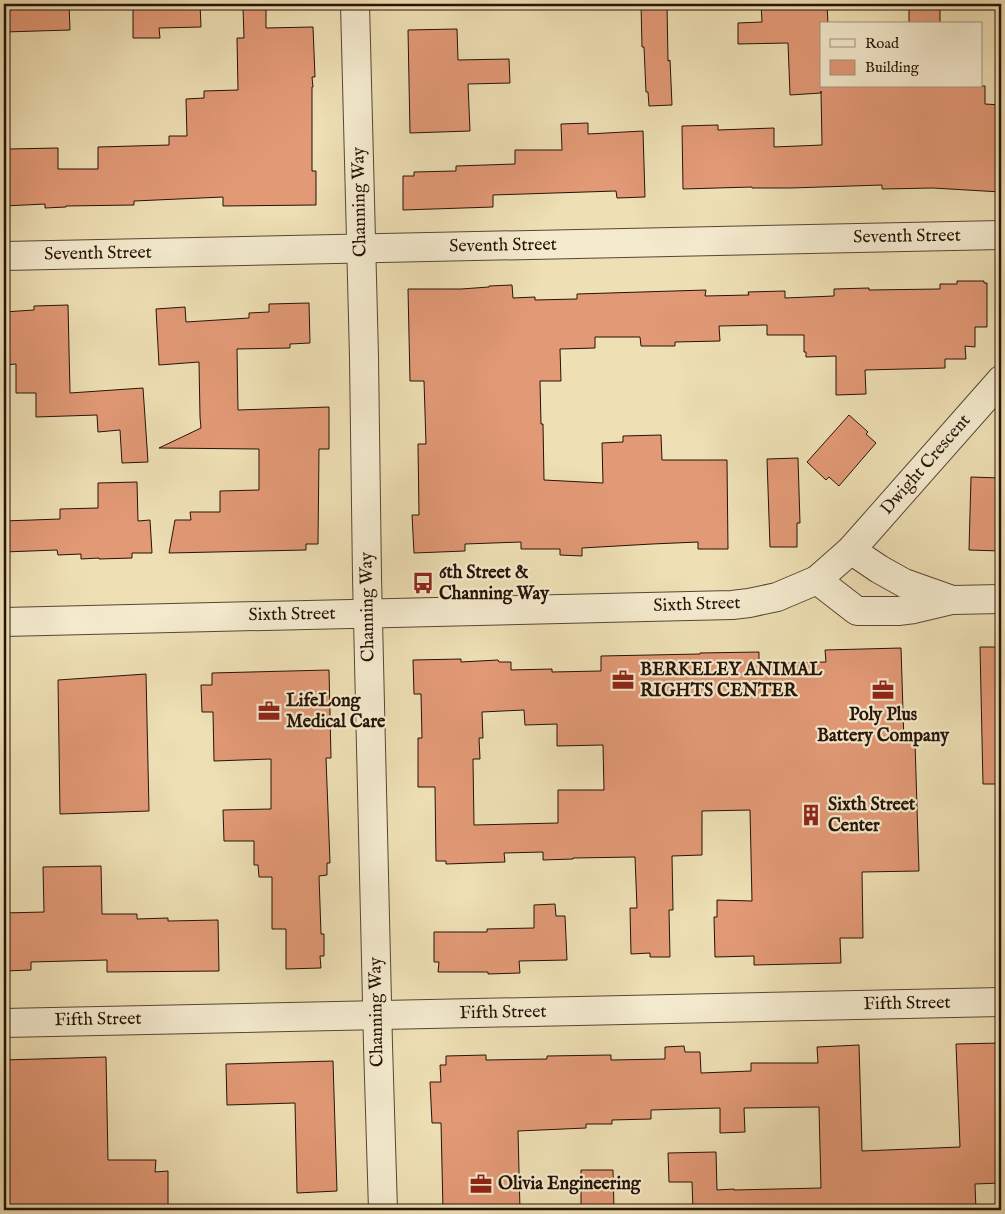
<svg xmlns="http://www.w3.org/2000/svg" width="1005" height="1214" font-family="'IM FELL English',serif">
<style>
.building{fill:#e29976;stroke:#261306;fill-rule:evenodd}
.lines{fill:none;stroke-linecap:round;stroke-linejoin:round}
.minor-casing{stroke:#584632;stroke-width:30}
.minor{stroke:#f4eace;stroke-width:28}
.labels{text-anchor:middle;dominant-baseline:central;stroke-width:4.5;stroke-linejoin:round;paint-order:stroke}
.street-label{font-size:18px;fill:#261306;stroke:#f4eace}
.poi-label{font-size:18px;font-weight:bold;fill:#261306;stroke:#f4eace;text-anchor:start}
</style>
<rect width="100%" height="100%" fill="#eedfb4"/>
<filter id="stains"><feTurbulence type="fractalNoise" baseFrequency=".004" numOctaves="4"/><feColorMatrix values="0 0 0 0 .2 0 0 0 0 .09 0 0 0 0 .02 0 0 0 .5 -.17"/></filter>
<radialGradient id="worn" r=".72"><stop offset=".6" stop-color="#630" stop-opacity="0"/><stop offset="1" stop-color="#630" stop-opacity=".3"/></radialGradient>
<!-- building -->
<g class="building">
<polygon points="4,4 69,4 70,30 4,32"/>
<polygon points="133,4 200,4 201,27 159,28 160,38 133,38"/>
<polygon points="641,4 667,4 668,61 670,60 672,105 649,106 648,92 646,92 644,47 642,47"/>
<polygon points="761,4 827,4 828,24 821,24 821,86 985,86 985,104 1001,105 1001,192 933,188 882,189 882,185 791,188 752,188 752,187 683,189 682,126 718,125 718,130 774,128 774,147 822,145 821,91 821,93 790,95 788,43 738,44 738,23 762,22"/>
<rect x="909" y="4" width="31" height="20"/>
<polygon points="243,7 266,7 266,28 313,27 315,77 312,77 313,87 312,87 312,171 316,171 316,205 223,206 223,197 134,201 134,205 66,206 66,207 45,208 45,204 4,206 4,161 9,161 9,149 58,148 58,169 98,169 98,147 169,145 169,136 187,136 186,99 204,98 204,91 238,90 237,38 244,38"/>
<polygon points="457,29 458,60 509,59 510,83 468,84 470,131 410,133 408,30"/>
<polygon points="588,123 588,134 643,131 645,197 617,198 616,191 493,195 493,207 403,210 403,176 414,176 414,172 456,171 456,166 515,164 515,150 562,150 561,124"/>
<polygon points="957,281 984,281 984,283 987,283 987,327 975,327 975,347 965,346 966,359 945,359 945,368 865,370 866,394 836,395 836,356 806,357 806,352 804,352 804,335 767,335 767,325 719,326 720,341 675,342 675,346 641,346 640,337 595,337 595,348 560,349 561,381 540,381 541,424 543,424 544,480 603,483 602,443 623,442 623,436 661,435 662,460 727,460 728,549 698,549 698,542 652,544 582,548 582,556 560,555 560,549 521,549 521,542 465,544 465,551 414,553 412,515 419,515 418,444 426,444 424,381 410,381 408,289 461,289 489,287 489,286 512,285 513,298 535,297 535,300 577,299 577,294 706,290 705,296 749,295 748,292 785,291 785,298 834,296 834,289 869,288 869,290 940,289 940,284 957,284"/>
<polygon points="309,303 310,343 290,344 290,348 237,349 238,410 329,407 329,449 319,449 318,544 306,544 306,550 169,553 175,520 191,520 190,512 220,512 220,491 259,490 259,449 159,448 201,428 200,417 199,362 159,365 156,309 185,307 186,322 249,318 249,313 269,312 269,304"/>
<polygon points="68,305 70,393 143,388 148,462 122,463 120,430 98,432 97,415 36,417 36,393 16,393 16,364 4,365 4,312 34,310 34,306"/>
<polygon points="849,415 868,432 866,434 876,443 839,486 829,477 826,480 807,462"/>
<polygon points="798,458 800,523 797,523 797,547 770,547 767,459"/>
<polygon points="971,477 1001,478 1001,551 969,550"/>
<polygon points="137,482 138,521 150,520 152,553 132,553 132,558 99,559 99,558 81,559 81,554 58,555 57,550 4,552 4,521 60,519 60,509 98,508 98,483"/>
<polygon points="980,647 1001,647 1001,784 983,784"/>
<path d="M901 648 904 742H915L919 871 862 872 863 938H840L841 963 754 965V956L715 957 714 917H717V900L752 901 750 810 702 811V855L672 856 673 910H669L670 957H650V953L631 954 630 908H637L635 857 573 858V859L543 860V852L504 853 505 862 446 864V861H436L435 787H418V738H422L421 694H414L413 660 461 659V662L498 660 499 662H511V670L552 669V672L601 671V656L700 654V653L759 652V664L826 662 825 650ZM524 710 525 725 557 724V746L603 745 604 790H558V823L474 825 473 759H480L479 738H483L482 712Z"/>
<polygon points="329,670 331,758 326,758 330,863 327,863 327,875 319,876 321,934 324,934 324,956 320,956 321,968 286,969 286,929 272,929 272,877 259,877 258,865 254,865 254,841 224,841 223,810 271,809 271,759 214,761 213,712 202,712 201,685 212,685 212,673"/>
<polygon points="146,674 149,811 60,814 58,680"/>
<polygon points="101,866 102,914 137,914 137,919 168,918 168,921 218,920 219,971 107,972 107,960 31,962 31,970 4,971 4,913 44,912 43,867"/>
<polygon points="555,904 556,916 565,916 567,960 519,961 520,973 488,974 488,972 438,972 439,962 434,962 434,932 487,932 487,929 534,928 534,905"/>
<polygon points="1001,1043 1001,1183 975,1184 976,1210 693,1210 692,1182 669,1182 668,1153 716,1152 717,1190 734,1189 734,1190 821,1188 819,1107 744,1108 745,1132 720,1133 720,1108 651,1110 651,1119 612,1120 612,1124 586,1124 586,1128 518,1131 520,1210 443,1210 441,1123 432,1123 430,1082 441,1082 440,1065 446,1065 446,1056 486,1055 486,1060 547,1059 547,1056 611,1055 611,1060 665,1059 665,1047 684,1046 685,1052 700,1052 701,1073 751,1071 751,1063 818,1063 817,1047 859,1045 862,1151 960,1147 956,1044"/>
<polygon points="106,1057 108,1160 156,1160 155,1172 168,1171 168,1210 4,1210 4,1060"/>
<polygon points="333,1061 337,1191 297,1193 295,1103 227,1105 226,1064"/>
<polygon points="581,1170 613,1170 614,1210 581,1210"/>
</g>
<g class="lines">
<!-- minor casing -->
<g class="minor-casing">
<g id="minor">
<polyline points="355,4 364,357 367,577 378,1045 383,1210"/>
<polyline points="4,256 1001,235"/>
<polyline points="851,550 879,569 904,583 952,600"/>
<polyline points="817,580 857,611 898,611 914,609 952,600 1001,599"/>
<polyline points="4,622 732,605 749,603 777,597 817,580 851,550 1001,380"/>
<polyline points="4,1023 1001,1002"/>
</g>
</g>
<!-- minor -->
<use href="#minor" class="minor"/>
</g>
<!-- icons -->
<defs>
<g id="bus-bare" transform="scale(1.725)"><path d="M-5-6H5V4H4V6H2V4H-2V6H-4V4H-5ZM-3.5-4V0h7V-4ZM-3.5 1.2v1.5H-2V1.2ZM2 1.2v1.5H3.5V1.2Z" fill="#8f2418" stroke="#f4eace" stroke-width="2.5" paint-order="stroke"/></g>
<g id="office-bare" transform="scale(1.725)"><path d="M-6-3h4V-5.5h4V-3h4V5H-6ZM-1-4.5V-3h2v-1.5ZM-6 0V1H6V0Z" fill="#8f2418" stroke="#f4eace" stroke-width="2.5" paint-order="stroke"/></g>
<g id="building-bare" transform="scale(1.725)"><path d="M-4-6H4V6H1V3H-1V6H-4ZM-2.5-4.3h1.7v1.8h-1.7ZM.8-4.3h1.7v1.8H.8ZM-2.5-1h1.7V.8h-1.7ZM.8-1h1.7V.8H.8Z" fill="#8f2418" stroke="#f4eace" stroke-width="2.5" paint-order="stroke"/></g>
</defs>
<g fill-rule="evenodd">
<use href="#bus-bare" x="423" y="583"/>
<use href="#office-bare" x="623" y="680"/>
<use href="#office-bare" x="883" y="690"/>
<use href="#office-bare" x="269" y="711"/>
<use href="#building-bare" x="811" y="815"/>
<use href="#office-bare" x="481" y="1184"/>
</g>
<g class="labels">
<!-- street labels -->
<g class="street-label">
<text transform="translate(360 202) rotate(-91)">Channing Way</text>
<text transform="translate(907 237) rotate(-1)">Seventh Street</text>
<text transform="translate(503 246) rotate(-1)">Seventh Street</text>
<text transform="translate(98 254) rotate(-1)">Seventh Street</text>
<text transform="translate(926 465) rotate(-49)">Dwight Crescent</text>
<text transform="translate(697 605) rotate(-2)">Sixth Street</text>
<text transform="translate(368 607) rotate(-91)">Channing Way</text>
<text transform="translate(292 615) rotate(-1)">Sixth Street</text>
<text transform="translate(907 1004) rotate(-1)">Fifth Street</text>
<text transform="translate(377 1012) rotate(-91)">Channing Way</text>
<text transform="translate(503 1013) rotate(-1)">Fifth Street</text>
<text transform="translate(98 1020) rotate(-1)">Fifth Street</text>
</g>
<!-- poi labels -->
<g class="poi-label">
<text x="439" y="573">6th Street &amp;<tspan x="439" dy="21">Channing Way</tspan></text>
<text x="640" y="670">BERKELEY ANIMAL<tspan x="640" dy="21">RIGHTS CENTER</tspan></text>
<text x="286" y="701">LifeLong<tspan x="286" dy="21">Medical Care</tspan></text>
<text x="883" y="715" text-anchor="middle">Poly Plus<tspan x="883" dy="21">Battery Company</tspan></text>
<text x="828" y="805">Sixth Street<tspan x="828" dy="21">Center</tspan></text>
<text x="498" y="1184">Olivia Engineering</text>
</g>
</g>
<!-- margin -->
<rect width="1005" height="1214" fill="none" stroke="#eedfb4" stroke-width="20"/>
<rect x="5" y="5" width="995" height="1204" fill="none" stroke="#261306" stroke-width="2.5"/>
<rect x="10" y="10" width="985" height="1194" fill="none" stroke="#261306"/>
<!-- legend -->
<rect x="820" y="22" width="162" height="65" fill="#f4eace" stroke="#a2947e"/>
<rect x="830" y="39" width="25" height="8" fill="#f4eace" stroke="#a2947e"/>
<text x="865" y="48" font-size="15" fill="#261306">Road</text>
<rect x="830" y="60" width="25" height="15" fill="#e29976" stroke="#a2947e"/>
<text x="865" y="72" font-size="15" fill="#261306">Building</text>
<rect width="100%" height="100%" filter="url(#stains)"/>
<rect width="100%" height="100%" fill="url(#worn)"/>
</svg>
